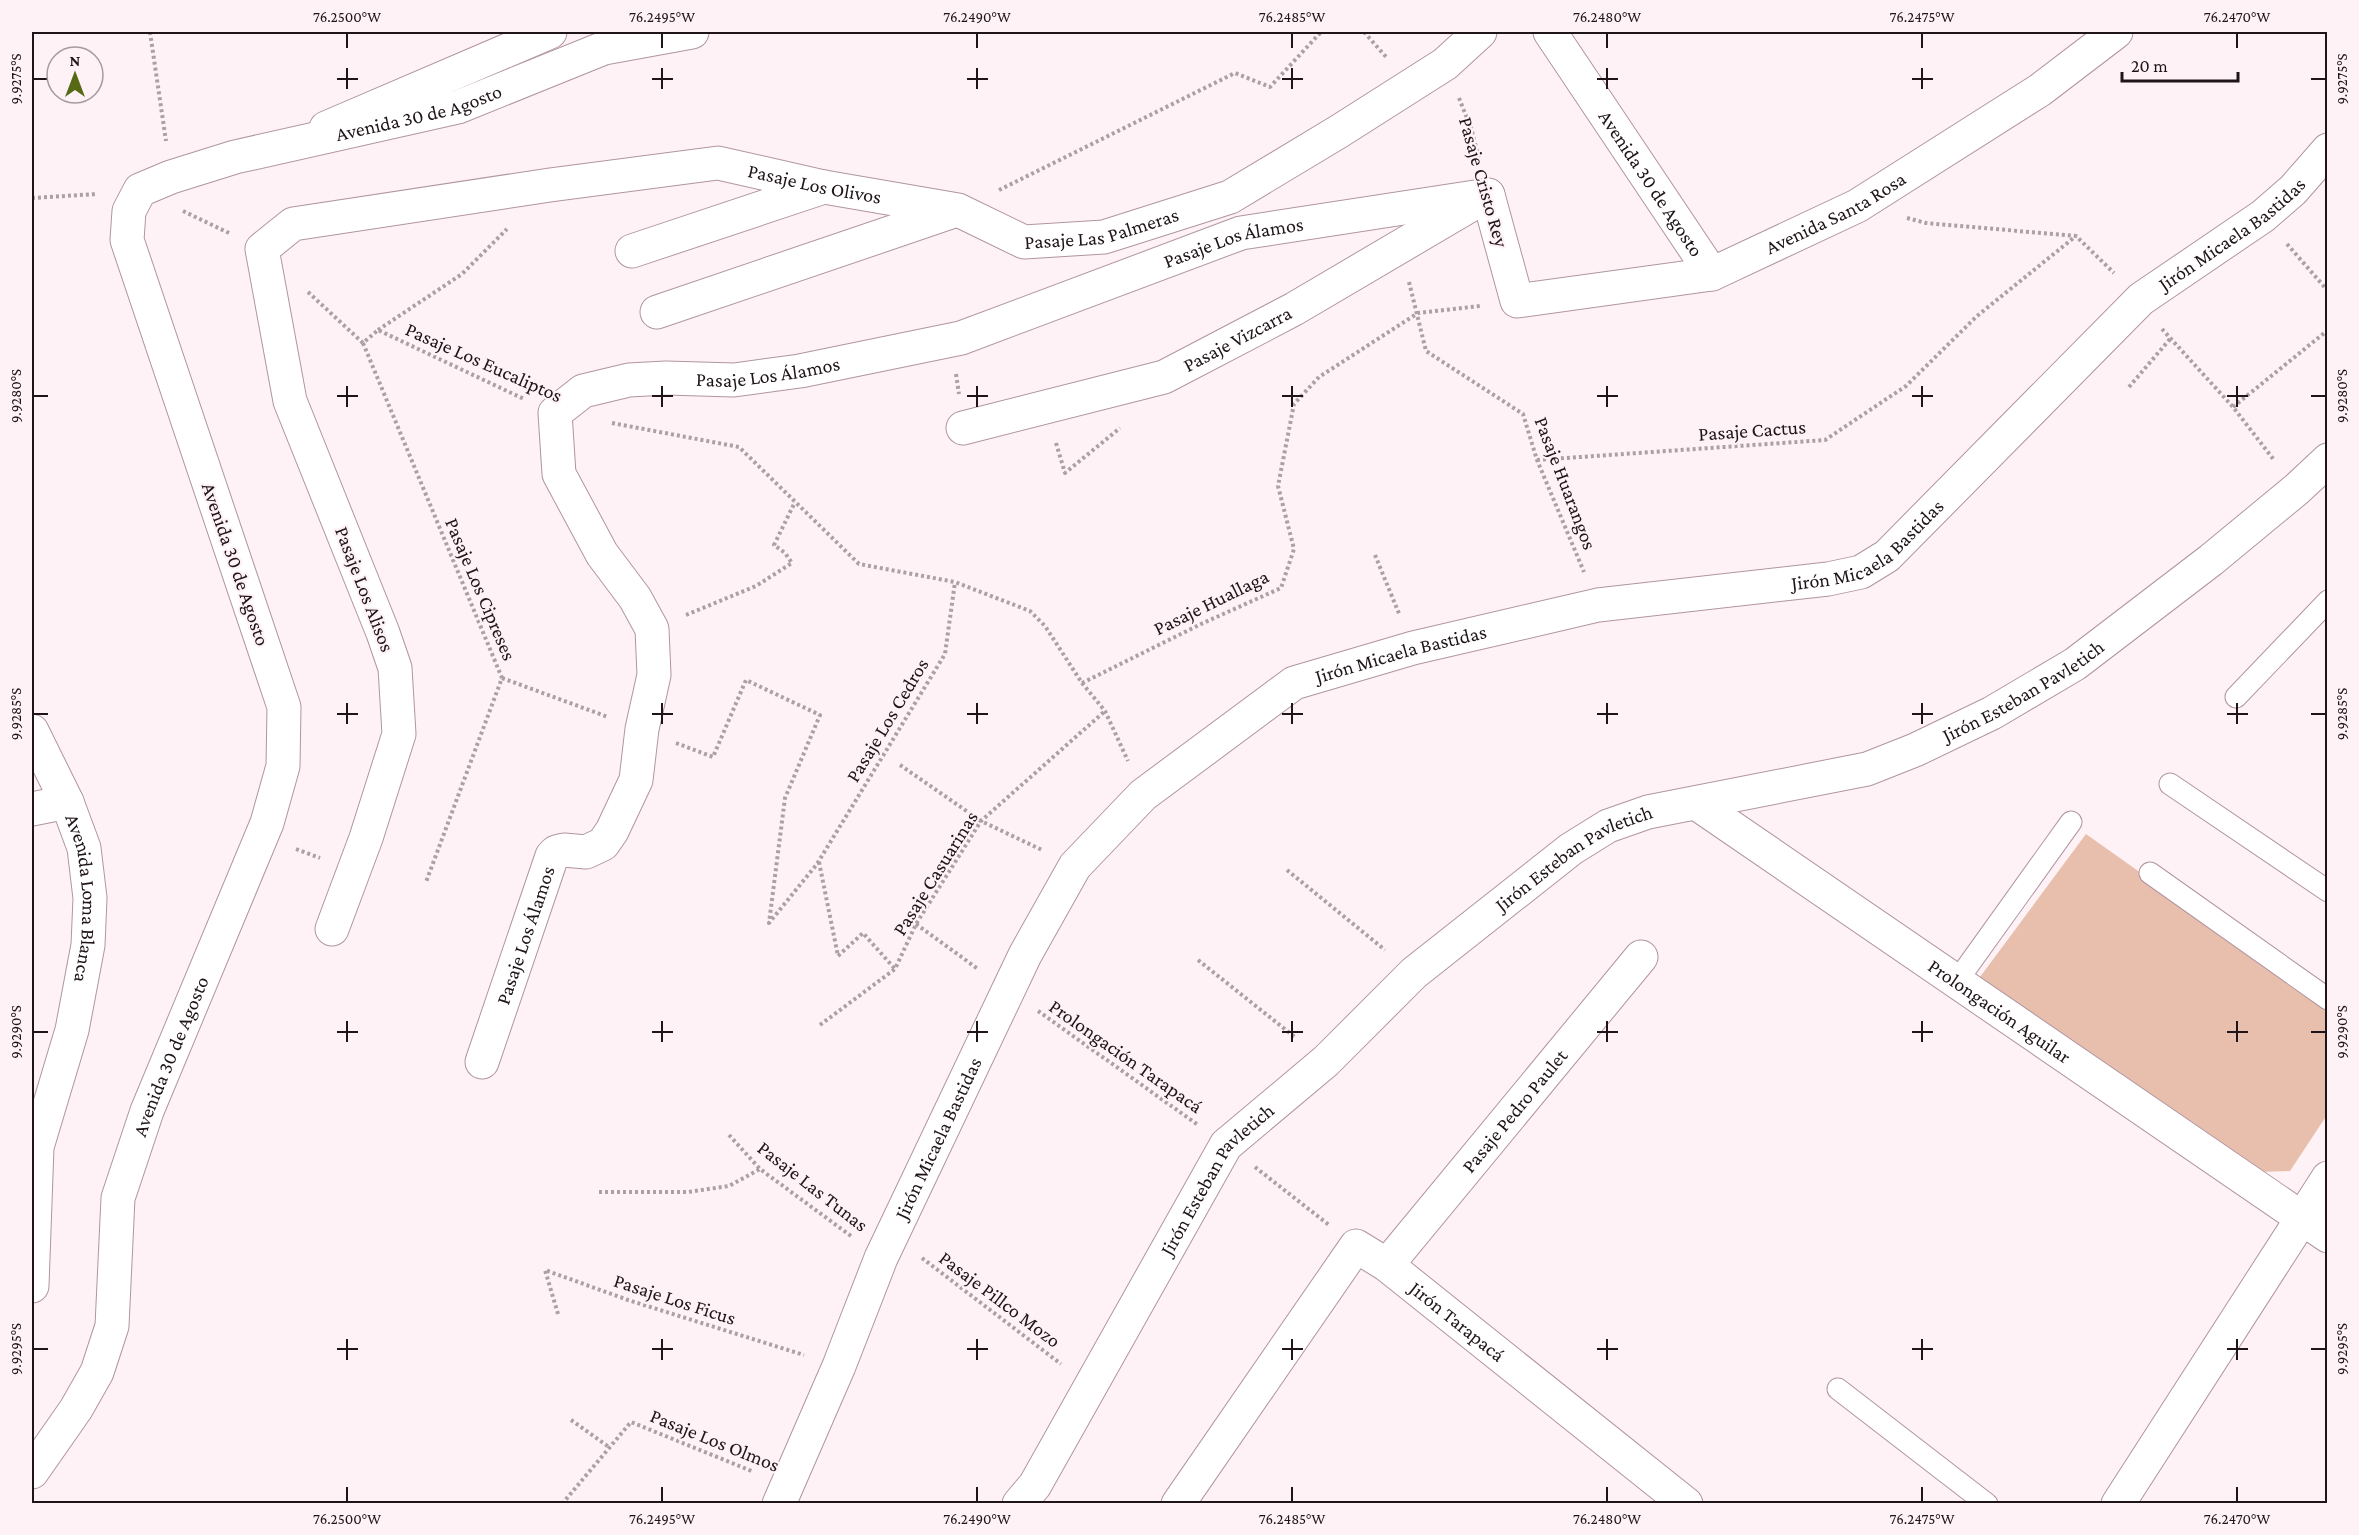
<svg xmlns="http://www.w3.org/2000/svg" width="2359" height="1535" font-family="'Crimson Pro',serif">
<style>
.pitch{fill:#e8bfad}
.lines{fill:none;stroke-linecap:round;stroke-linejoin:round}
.service-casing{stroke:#b195a0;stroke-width:23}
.minor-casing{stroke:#b195a0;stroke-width:35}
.tertiary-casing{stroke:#b195a0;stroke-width:35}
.path{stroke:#aca0a4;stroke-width:4;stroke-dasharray:3 3;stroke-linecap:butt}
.service{stroke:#fff;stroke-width:21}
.minor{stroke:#fff;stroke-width:33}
.tertiary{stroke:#fff;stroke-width:33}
.ticks{fill:none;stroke:#1f1519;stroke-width:2}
.labels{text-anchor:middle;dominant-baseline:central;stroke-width:4.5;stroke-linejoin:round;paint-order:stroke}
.street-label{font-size:20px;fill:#1f1519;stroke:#fef2f6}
.neatline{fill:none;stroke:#1f1519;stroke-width:2}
.ticks-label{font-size:15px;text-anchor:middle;fill:#1f1519}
</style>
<rect width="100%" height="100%" fill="#fef2f6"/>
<!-- pitch -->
<polygon class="pitch" points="2086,834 2327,1005 2327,1115 2290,1171 2259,1172 1980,977"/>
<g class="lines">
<!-- service casing -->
<g class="service-casing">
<g id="service">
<polyline points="2236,697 2328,601"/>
<polyline points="2170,784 2328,891"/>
<polyline points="2150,873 2328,999"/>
<polyline points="1957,981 2071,822"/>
<polyline points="1838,1389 1987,1504"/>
</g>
</g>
<!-- minor casing -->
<g class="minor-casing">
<g id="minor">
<polyline points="326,128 550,32"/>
<polyline points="1488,195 1517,301 1712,274"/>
<polyline points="632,251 824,187"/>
<polyline points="657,312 954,211"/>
<path id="s1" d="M963 428 1164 377 1294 309 1474 203"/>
<path id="s2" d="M1696 803 2328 1236"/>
<polyline points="32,809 67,802"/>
<path id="s3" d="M332 929 366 838 399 734 395 668 383 633 290 401 262 249 293 224 550 185 718 163 824 187 958 210 1024 242 1104 237 1230 197 1338 132 1445 64 1480 32"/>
<path id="s4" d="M482 1062 552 856 556 852 564 850 586 852 603 844 612 831 636 780 642 729 654 675 652 629 635 598 602 554 559 474 555 413 583 391 629 380 666 378 734 380 800 371 961 338 1241 233 1488 195"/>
<path id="s5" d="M1387 1265 1641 957"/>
<path id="s6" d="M779 1504 839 1366 881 1258 1025 955 1075 866 1143 795 1294 683 1413 648 1598 605 1828 579 1861 572 1887 556 2141 299 2263 216 2293 190 2328 150"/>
<path id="s7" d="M1019 1504 1035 1485 1226 1145 1326 1061 1414 973 1571 849 1608 826 1648 812 1867 769 1915 750 1992 713 2075 664 2211 560 2297 489 2328 460"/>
<path id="s8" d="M1178 1504 1356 1246 1387 1265 1686 1504"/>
<polyline points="2118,1504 2328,1178"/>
</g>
</g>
<!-- tertiary casing -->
<g class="tertiary-casing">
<g id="tertiary">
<path id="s9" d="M1550 32 1712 274 1857 206 2040 90 2116 32"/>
<path id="s10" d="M32 731 67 802 84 848 90 898 88 945 72 1030 37 1147 32 1286"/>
<path id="s11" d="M32 1472 76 1409 97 1372 112 1326 118 1198 147 1111 267 823 283 766 284 707 127 240 129 211 140 190 171 177 235 157 458 107 604 48 692 32"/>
</g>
</g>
<!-- path -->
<g class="path">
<polyline points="150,32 166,141"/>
<polyline points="1364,32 1387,58"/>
<polyline points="1459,98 1472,131 1479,159"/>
<polyline points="999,190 1235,73 1270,87 1321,32"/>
<polyline points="32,198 97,194"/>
<polyline points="183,211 231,234"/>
<polyline points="1907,218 1926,223 2076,236 2114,273"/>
<polyline points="2287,244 2328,291"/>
<polyline points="1409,282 1426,351 1523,414 1537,460 1584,572"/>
<polyline points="308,292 363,343 378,330 524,399"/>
<polyline points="2162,329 2233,407 2274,460"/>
<polyline points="378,330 462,274 507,229"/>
<polyline points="363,343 502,678 426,882"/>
<polyline points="956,374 959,394"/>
<polyline points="2129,387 2170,339"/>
<polyline points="2233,407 2328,330"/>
<polyline points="612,423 739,447 859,564 955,582 1030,611 1045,626 1082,683 1105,711 1128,761"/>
<polyline points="1056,443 1065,473 1120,428"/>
<polyline points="1537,460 1825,440 1906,386 1977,316 2076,236"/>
<polyline points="1375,555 1400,616"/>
<polyline points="686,615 756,586 792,563 785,553 774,545 795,502"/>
<polyline points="502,678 608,717"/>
<polyline points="1082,683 1201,624 1281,588 1294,549 1278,486 1294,404 1319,377 1418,313 1480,306"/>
<polyline points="676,743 713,757 746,680 820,715 785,798 769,923 817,864 945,654 955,582"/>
<polyline points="900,765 981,821 1042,850"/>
<polyline points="296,849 320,858"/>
<polyline points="819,862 838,956 863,933 895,969"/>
<polyline points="1287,870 1385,950"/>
<polyline points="916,924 978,969"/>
<polyline points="1198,960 1296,1038"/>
<polyline points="1038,1011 1198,1125"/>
<polyline points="820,1025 895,969 916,924 981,821 1105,711"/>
<polyline points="729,1135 760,1169 851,1236"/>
<polyline points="1255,1167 1329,1225"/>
<polyline points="599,1192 688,1192 729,1186 760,1169"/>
<polyline points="922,1258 1061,1364"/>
<polyline points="558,1314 545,1270 628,1300 804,1355"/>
<polyline points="571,1420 609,1447"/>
<polyline points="562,1504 631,1422 754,1472"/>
</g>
<!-- service -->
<use href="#service" class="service"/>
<!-- minor -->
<use href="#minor" class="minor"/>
<!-- tertiary -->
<use href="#tertiary" class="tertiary"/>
</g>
<!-- ticks -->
<path class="ticks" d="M347 33V48M662 33V48M977 33V48M1292 33V48M1607 33V48M1922 33V48M2237 33V48M347 68V89M662 68V89M977 68V89M1292 68V89M1607 68V89M1922 68V89M33 79H48M337 79H358M652 79H673M967 79H988M1282 79H1303M1597 79H1618M1912 79H1933M2311 79H2326M347 386V407M662 386V407M977 386V407M1292 386V407M1607 386V407M1922 386V407M2237 386V407M33 396H48M337 396H358M652 396H673M967 396H988M1282 396H1303M1597 396H1618M1912 396H1933M2227 396H2248M2311 396H2326M347 703V724M662 703V724M977 703V724M1292 703V724M1607 703V724M1922 703V724M2237 703V724M33 714H48M337 714H358M652 714H673M967 714H988M1282 714H1303M1597 714H1618M1912 714H1933M2227 714H2248M2311 714H2326M347 1021V1042M662 1021V1042M977 1021V1042M1292 1021V1042M1607 1021V1042M1922 1021V1042M2237 1021V1042M33 1032H48M337 1032H358M652 1032H673M967 1032H988M1282 1032H1303M1597 1032H1618M1912 1032H1933M2227 1032H2248M2311 1032H2326M347 1339V1360M662 1339V1360M977 1339V1360M1292 1339V1360M1607 1339V1360M1922 1339V1360M2237 1339V1360M33 1349H48M337 1349H358M652 1349H673M967 1349H988M1282 1349H1303M1597 1349H1618M1912 1349H1933M2227 1349H2248M2311 1349H2326M347 1487V1502M662 1487V1502M977 1487V1502M1292 1487V1502M1607 1487V1502M1922 1487V1502M2237 1487V1502"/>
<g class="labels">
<!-- street labels -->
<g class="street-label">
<text stroke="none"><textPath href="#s11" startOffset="1653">Avenida 30 de Agosto</textPath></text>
<text transform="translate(1484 182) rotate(74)">Pasaje Cristo Rey</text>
<text stroke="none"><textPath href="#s3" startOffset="1282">Pasaje Los Olivos</textPath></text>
<text stroke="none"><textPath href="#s9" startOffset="182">Avenida 30 de Agosto</textPath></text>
<text stroke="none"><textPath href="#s9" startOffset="429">Avenida Santa Rosa</textPath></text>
<text stroke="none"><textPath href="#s3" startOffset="1580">Pasaje Las Palmeras</textPath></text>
<text stroke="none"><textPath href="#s6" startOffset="2073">Jirón Micaela Bastidas</textPath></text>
<text stroke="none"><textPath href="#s4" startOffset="1448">Pasaje Los Álamos</textPath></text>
<text stroke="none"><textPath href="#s1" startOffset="290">Pasaje Vizcarra</textPath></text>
<text transform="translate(484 362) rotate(24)">Pasaje Los Eucaliptos</text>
<text stroke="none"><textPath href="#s4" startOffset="962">Pasaje Los Álamos</textPath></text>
<text transform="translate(1752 430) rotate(-4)">Pasaje Cactus</text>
<text transform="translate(1566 483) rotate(69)">Pasaje Huarangos</text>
<text stroke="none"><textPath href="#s6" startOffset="1587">Jirón Micaela Bastidas</textPath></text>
<text transform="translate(236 564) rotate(71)">Avenida 30 de Agosto</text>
<text transform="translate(365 589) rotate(69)">Pasaje Los Alisos</text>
<text transform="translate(481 589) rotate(67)">Pasaje Los Cipreses</text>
<text transform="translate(1211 602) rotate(-26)">Pasaje Huallaga</text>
<text stroke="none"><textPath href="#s6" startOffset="1101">Jirón Micaela Bastidas</textPath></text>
<text stroke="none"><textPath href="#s7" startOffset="1354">Jirón Esteban Pavletich</textPath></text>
<text transform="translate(887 720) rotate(-59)">Pasaje Los Cedros</text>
<text stroke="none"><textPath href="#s7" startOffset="868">Jirón Esteban Pavletich</textPath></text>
<text transform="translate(935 873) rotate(-58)">Pasaje Casuarinas</text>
<text stroke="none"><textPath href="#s10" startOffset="178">Avenida Loma Blanca</textPath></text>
<text stroke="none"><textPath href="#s4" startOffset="134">Pasaje Los Álamos</textPath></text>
<text stroke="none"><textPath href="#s2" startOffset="368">Prolongación Aguilar</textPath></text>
<text stroke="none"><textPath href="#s11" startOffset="447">Avenida 30 de Agosto</textPath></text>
<text transform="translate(1126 1056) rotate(35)">Prolongación Tarapacá</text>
<text stroke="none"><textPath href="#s5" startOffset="200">Pasaje Pedro Paulet</textPath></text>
<text stroke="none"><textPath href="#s6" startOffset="399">Jirón Micaela Bastidas</textPath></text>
<text stroke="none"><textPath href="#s7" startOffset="382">Jirón Esteban Pavletich</textPath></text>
<text transform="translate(813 1186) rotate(38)">Pasaje Las Tunas</text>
<text transform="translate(675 1299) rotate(18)">Pasaje Los Ficus</text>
<text transform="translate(1000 1299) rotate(37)">Pasaje Pillco Mozo</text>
<text stroke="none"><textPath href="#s8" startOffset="440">Jirón Tarapacá</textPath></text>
<text transform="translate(715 1440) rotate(22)">Pasaje Los Olmos</text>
</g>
</g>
<!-- border -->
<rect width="2359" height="1535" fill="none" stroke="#fef2f6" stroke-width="66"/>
<!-- north arrow -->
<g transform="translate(75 75)"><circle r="28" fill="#fef2f6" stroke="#a59a9e" stroke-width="1.5"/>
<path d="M0-4.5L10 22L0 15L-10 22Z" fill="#566915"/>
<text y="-9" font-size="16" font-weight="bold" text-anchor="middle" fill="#1f1519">N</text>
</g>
<!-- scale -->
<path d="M2122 72v9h116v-9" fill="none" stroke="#1f1519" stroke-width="3"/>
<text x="2131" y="72" font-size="18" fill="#1f1519" stroke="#fef2f6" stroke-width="4.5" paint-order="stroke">20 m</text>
<rect x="33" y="33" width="2293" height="1469" class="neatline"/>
<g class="ticks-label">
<text x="347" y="22">76.2500°W</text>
<text x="662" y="22">76.2495°W</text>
<text x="977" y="22">76.2490°W</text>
<text x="1292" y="22">76.2485°W</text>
<text x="1607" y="22">76.2480°W</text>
<text x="1922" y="22">76.2475°W</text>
<text x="2237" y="22">76.2470°W</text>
<text transform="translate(16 79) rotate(-90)" y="5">9.9275°S</text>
<text transform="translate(2342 79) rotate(-90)" y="5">9.9275°S</text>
<text transform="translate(16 396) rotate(-90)" y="5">9.9280°S</text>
<text transform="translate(2342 396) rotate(-90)" y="5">9.9280°S</text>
<text transform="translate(16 714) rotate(-90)" y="5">9.9285°S</text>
<text transform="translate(2342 714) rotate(-90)" y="5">9.9285°S</text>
<text transform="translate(16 1032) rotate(-90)" y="5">9.9290°S</text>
<text transform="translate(2342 1032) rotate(-90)" y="5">9.9290°S</text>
<text transform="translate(16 1349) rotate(-90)" y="5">9.9295°S</text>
<text transform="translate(2342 1349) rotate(-90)" y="5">9.9295°S</text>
<text x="347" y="1524">76.2500°W</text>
<text x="662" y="1524">76.2495°W</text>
<text x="977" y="1524">76.2490°W</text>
<text x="1292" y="1524">76.2485°W</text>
<text x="1607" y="1524">76.2480°W</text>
<text x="1922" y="1524">76.2475°W</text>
<text x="2237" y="1524">76.2470°W</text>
</g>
</svg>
